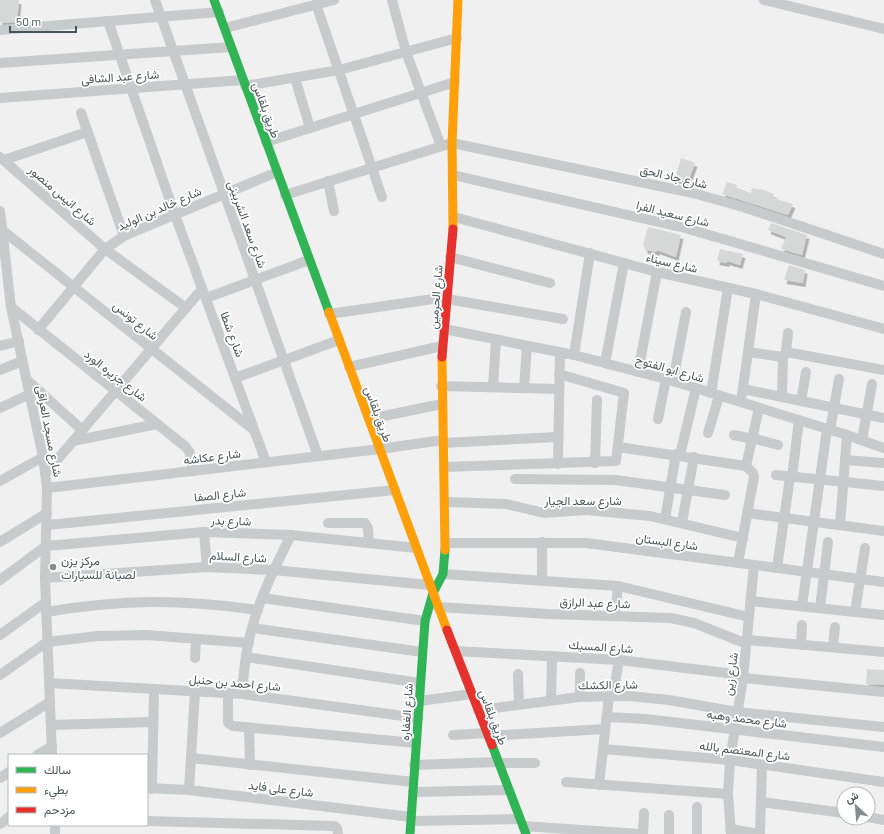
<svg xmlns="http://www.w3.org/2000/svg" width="884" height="834" font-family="Barlow,Vazirmatn,sans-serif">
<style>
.building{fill:#d6d8d8;filter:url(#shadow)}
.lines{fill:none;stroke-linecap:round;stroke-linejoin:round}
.street{stroke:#c7cbcc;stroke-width:10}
.fast{stroke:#30b455;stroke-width:9}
.slow{stroke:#ff9f0a;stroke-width:9}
.jam{stroke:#e5322d;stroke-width:9}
.poi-dot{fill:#838c8f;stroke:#fff;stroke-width:1.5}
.labels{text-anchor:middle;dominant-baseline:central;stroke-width:3.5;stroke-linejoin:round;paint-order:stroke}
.street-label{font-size:12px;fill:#48565b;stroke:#fff}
.poi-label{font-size:12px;fill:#48565b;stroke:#fff;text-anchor:start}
</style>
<defs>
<filter id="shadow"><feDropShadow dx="2.5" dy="4" stdDeviation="0" flood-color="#0004"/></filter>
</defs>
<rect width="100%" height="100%" fill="#f0f0f0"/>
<!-- building -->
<g class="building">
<polygon points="0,0 19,0 17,22 0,23"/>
<polygon points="681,158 695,163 688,182 675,179"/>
<polygon points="727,182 737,185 736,188 751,193 752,188 764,190 774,194 773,198 793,204 788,215 722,194"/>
<polygon points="771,223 807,235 802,255 781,249 786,237 768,230"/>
<polygon points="648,227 681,235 676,257 657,250 657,252 646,250 643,245"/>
<polygon points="720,249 743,254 740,265 727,261 727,263 717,261"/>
<polygon points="789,265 805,270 803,283 784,280"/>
<polygon points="867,669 884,670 884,685 866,684"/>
</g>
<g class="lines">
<!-- street -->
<g class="street">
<polyline points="155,0 318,456"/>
<polyline points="392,0 406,52 441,146"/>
<polyline points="764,0 884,29"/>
<polyline points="316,4 382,197"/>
<polyline points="108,21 175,215 266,462"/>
<polyline points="225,28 334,0"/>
<polyline points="0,30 219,12"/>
<polyline points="0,63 231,47"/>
<polyline points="295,78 310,128"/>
<polyline points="245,86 339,70 457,38"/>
<polyline points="0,98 243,80"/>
<polyline points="81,113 124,236"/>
<polyline points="266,142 455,82"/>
<polyline points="0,157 105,249 186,308"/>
<polyline points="4,160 87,132"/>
<polyline points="453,175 685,228 884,286"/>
<polyline points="328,181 334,211"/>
<polyline points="285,195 452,143 693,193 743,207 884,254"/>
<polyline points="0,211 11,307 43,457 47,488 45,578 52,755"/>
<polyline points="454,217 657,272 756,294 884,329"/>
<polyline points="2,230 254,430"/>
<polyline points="450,257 550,283"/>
<polyline points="206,298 309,260"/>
<polyline points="447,299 563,319"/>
<polyline points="11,307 186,447 190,453 193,471"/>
<polyline points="329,314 447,297"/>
<polyline points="444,329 574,355 673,381 847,435 884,448"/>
<polyline points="38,330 105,249 124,236 277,172"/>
<polyline points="0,346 19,341"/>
<polyline points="748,352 783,357"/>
<polyline points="786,352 788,333"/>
<polyline points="574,355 590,253"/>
<polyline points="605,363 624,263"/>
<polyline points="349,367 442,346"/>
<polyline points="0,370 22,361"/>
<polyline points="638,372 657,272"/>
<polyline points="235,378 339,340"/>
<polyline points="26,379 82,430"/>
<polyline points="673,381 686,312"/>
<polyline points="441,386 559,389"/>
<polyline points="493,387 496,340"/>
<polyline points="524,388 527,346"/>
<polyline points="743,389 884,418"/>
<polyline points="711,393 728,288"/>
<polyline points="742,395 756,294"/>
<polyline points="782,397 783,357 786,352 884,370"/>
<polyline points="801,401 806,372"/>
<polyline points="0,408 30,394"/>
<polyline points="369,419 442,404"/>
<polyline points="658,419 666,379"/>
<polyline points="830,430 839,379"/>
<polyline points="708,433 719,396"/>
<polyline points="734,435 752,439"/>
<polyline points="752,438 778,445"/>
<polyline points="862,440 872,384"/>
<polyline points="73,441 157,424"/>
<polyline points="443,443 557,437"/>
<polyline points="618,447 746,466 753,473 754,477 738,563"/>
<polyline points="680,455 696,388"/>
<polyline points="845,460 884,463"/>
<polyline points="595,463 597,400"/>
<polyline points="558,464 560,352"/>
<polyline points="746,466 759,408"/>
<polyline points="444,467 616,461 624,393 559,374"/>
<polyline points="46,473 202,289"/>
<polyline points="776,475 884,486"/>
<polyline points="792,477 799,420"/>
<polyline points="515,479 616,480 725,495"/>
<polyline points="0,481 43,457"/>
<polyline points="47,488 380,449 443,440"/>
<polyline points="445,502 506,504 544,513 586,510 650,516 743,538"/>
<polyline points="747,513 884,531"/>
<polyline points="665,519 676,454"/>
<polyline points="682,522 694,457"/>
<polyline points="328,523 365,523 368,528 369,543"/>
<polyline points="48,525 395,490"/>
<polyline points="840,525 847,435"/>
<polyline points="204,532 207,567"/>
<polyline points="0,542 47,513"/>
<polyline points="446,543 586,543 884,582"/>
<polyline points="777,568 790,477"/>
<polyline points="443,574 618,586 749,617"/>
<polyline points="45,578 207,567 273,570 430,585"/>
<polyline points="0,580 46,546 204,532 291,535 416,548"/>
<polyline points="542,581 542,542"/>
<polyline points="262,598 425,621"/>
<polyline points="751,601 884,615"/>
<polyline points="802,606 827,429"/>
<polyline points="438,607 548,614 671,618 694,623 747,644"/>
<polyline points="820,608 828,542"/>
<path d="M46 612C123 599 181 599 258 610"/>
<polyline points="855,612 865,548"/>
<polyline points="615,616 618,586"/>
<polyline points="252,628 422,652"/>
<polyline points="0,635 46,602"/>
<polyline points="747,640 884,652"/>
<polyline points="801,645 802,625"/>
<polyline points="833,647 835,627"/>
<polyline points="456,651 619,660 743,675"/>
<polyline points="246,657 420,683"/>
<polyline points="195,658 196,639"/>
<polyline points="580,673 580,697"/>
<polyline points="518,674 519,704"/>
<polyline points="0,675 47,642 98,636 147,635 249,643"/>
<polyline points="743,678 884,692"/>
<polyline points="49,683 242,694 418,718"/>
<polyline points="228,693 228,723 233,726 416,743"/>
<path d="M242 694C243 681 244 669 246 656 252 613 272 573 291 535"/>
<polyline points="613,696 619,660"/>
<polyline points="551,700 552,656"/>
<polyline points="419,701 472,694"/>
<polyline points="478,710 580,697 629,696 669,700 737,712 884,727"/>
<polyline points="607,717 646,719 884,747"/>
<polyline points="51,725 153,722"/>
<polyline points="249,728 250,765"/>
<polyline points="0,733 50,702"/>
<polyline points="453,735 487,733"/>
<polyline points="488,736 605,729"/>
<polyline points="603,749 730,760 884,782"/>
<polyline points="37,755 52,746"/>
<polyline points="191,758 413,782"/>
<polyline points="498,763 535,763"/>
<polyline points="414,765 498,762"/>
<polyline points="0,778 9,772"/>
<polyline points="566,782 728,794"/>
<polyline points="599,785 609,696"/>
<polyline points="147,788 189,790 411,817"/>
<polyline points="152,789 154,689"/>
<polyline points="189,790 195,691"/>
<polyline points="413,792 509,790"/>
<polyline points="761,802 844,813"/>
<polyline points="697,807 697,834"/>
<polyline points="868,817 884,820"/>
<polyline points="147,821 335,826 337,828 338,834"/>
<polyline points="411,821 520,819"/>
<polyline points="0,824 9,817"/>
<polyline points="55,825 55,834"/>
<polyline points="523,826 640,834"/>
<polyline points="730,829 760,834"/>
<polyline points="643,834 644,813"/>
<polyline points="669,834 669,815"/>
<polyline points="731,834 728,794 730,760 743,678 754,565"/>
<polyline points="760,834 762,765"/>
</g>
<!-- fast -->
<g class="fast">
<polyline points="214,0 329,312"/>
<polyline points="492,745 526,834"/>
<polyline points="410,834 425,621 433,593 443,574 445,550"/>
</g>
<!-- slow -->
<g class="slow">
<polyline points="453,229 452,143 458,0"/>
<polyline points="329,312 447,630"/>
<polyline points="442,357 445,550"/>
</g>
<!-- jam -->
<g class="jam">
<polyline points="442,357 453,229"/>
<polyline points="447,630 492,745"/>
</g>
</g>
<!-- markers -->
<circle class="poi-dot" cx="53" cy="567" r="4"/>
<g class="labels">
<!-- street labels -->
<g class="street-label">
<text transform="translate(120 76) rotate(-4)">شارع عبد الشافى</text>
<text transform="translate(267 110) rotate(70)">طريق بلقاس</text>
<text transform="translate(674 176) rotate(13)">شارع جاد الحق</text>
<text transform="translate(63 195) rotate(41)">شارع انيس منصور</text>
<text transform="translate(159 208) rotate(-24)">شارع خالد بن الوليد</text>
<text transform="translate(673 213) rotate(14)">شارع سعيد الفرا</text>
<text transform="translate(248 224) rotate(70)">شارع سعد الشربينى</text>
<text transform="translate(672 262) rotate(13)">شارع سيناء</text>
<text transform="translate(435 297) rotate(-85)">شارع الحرمين</text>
<text transform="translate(136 320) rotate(39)">شارع تونس</text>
<text transform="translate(233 334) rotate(70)">شارع شطا</text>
<text transform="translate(670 368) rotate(16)">شارع ابو الفتوح</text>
<text transform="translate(116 375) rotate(38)">شارع جزيره الورد</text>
<text transform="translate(379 414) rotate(70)">طريق بلقاس</text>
<text transform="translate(50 431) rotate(79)">شارع مسجد العراقى</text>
<text transform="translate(212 456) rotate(-7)">شارع عكاشه</text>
<text transform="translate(220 494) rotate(-6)">شارع الصفا</text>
<text x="583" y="500">شارع سعد الجيار</text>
<text transform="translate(231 520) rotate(2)">شارع بدر</text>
<text transform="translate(667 541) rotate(8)">شارع البستان</text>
<text transform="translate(238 556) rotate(3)">شارع السلام</text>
<text transform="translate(595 602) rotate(2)">شارع عبد الرازق</text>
<text transform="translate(601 646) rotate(4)">شارع المسبك</text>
<text transform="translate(730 674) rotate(-82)">شارع زين</text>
<text transform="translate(235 682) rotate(5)">شارع احمد بن حنبل</text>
<text transform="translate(608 684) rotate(-1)">شارع الكشك</text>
<text transform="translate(406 712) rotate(-86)">شارع الغفاره</text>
<text transform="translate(494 717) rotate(69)">طريق بلقاس</text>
<text transform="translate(747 718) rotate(7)">شارع محمد وهبه</text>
<text transform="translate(745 750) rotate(7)">شارع المعتصم بالله</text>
<text transform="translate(281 788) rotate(7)">شارع على فايد</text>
</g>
<!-- poi labels -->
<g class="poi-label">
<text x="61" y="560">مركز يزن<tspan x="61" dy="14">لصيانة للسيارات</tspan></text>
</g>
</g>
<!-- legend -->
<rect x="8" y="754" width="140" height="72" fill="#ffffff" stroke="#b6bbbd"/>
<rect x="16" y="767" width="20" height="6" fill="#30b455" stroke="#b6bbbd"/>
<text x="44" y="774" font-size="12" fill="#48565b">سالك</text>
<rect x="16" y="787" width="20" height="6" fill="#ff9f0a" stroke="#b6bbbd"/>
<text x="44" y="794" font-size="12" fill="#48565b">بطيء</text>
<rect x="16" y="807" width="20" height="6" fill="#e5322d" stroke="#b6bbbd"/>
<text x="44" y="814" font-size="12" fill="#48565b">مزدحم</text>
<!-- north arrow -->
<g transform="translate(856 806) rotate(334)"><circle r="19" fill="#ffffff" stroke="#b6bbbd"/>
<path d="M0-3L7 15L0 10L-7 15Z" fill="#838c8f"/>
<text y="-6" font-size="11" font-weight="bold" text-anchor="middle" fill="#48565b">ش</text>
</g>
<!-- scale -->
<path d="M10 26v6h66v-6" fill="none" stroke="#48565b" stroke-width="2"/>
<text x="16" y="26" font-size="12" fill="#48565b" stroke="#ffffff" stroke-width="3" paint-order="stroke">50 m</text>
</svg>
